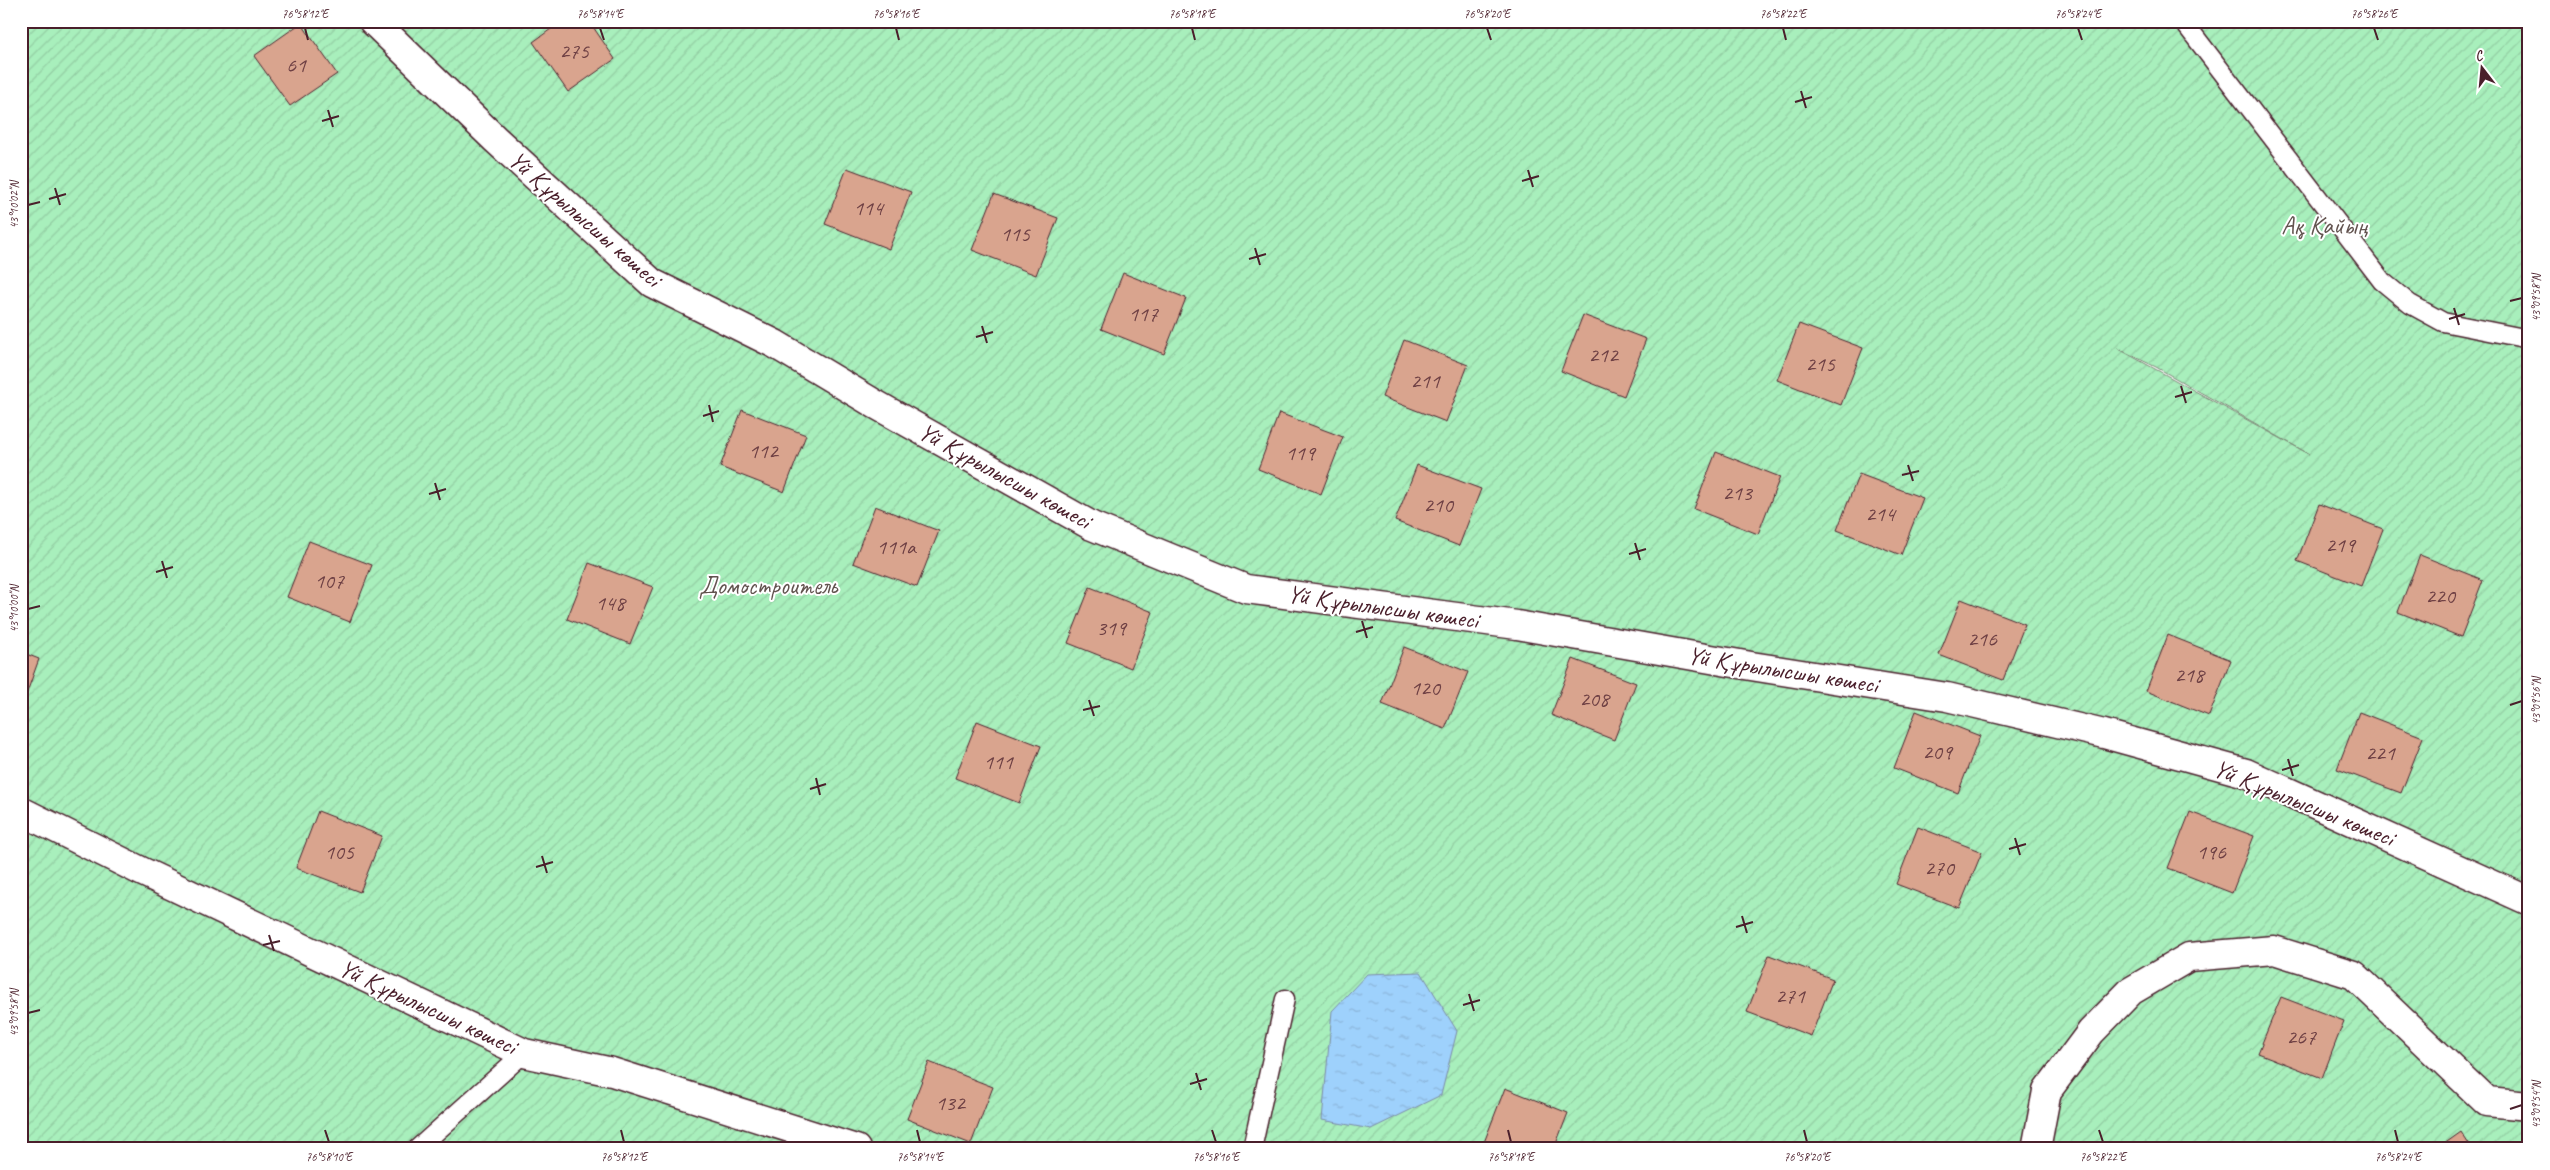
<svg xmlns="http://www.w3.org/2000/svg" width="2550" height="1170" font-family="Caveat,sans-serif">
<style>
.garden{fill:url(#garden-furrows);stroke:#798774;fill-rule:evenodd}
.water{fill:url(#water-ripples);stroke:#7c8aa8}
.building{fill:#d9a48e;stroke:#4a1f2b}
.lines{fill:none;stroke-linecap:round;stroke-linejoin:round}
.lane-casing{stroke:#4a1f2b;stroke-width:21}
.street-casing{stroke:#4a1f2b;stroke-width:31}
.lane{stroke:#fff;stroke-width:18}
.street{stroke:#fff;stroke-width:28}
.ticks{fill:none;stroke:#4a1f2b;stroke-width:2}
.labels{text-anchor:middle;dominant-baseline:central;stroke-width:4;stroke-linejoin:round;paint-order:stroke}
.number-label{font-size:22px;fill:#6e4044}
.street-label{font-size:25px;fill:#4a1f2b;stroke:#fff}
.park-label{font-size:25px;fill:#62534f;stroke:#fff}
.neatline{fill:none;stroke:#4a1f2b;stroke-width:2}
.ticks-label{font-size:12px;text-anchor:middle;fill:#4a1f2b}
</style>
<defs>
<pattern id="garden-furrows" width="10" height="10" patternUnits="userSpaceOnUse" patternTransform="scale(1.25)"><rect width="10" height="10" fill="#a8efbc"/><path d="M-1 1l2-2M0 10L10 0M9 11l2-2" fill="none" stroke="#92cca2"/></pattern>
<pattern id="water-ripples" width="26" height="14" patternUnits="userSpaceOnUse" patternTransform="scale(1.25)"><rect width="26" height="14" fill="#9ed1fc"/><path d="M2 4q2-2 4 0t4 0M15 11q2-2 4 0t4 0" fill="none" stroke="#8ab3d8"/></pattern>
</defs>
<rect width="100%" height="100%" fill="#fff"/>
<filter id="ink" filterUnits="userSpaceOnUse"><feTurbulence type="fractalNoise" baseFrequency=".02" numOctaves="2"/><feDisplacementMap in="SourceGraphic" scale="10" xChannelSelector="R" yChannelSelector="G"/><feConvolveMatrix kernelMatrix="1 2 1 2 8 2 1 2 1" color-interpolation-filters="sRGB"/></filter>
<g filter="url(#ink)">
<!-- garden -->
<path class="garden" d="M21 21H2529V1149H21ZM2117 348 2156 367 2309 454Z"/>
<!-- water -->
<polygon class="water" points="1421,972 1457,1031 1441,1095 1371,1129 1322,1120 1332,1011 1367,974"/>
<!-- building -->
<g class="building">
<polygon points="562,21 589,21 615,59 568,92 533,42"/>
<polygon points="301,23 337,74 290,106 254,56"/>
<polygon points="847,168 911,192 889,249 825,224"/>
<polygon points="994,194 1058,218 1036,275 972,250"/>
<polygon points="1123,273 1186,298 1164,354 1101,329"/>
<polygon points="1583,315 1646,339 1624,396 1561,371"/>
<polygon points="1799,324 1863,348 1841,405 1777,380"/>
<polygon points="1404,340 1468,365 1446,422 1382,397"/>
<polygon points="742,410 806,435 784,492 720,467"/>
<polygon points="1279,413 1343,437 1321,494 1258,469"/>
<polygon points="1716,452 1780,477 1758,534 1694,509"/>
<polygon points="1417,465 1481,489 1459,546 1395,521"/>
<polygon points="1859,474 1923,498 1901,555 1837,530"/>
<polygon points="2319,504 2383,529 2361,586 2297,561"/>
<polygon points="875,506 939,531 917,587 853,563"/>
<polygon points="309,541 372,565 350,622 287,597"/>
<polygon points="2420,555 2483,580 2461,637 2398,612"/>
<polygon points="589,563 653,587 630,644 567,619"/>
<polygon points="1090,587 1153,612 1131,668 1068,643"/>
<polygon points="1961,599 2025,624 2003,680 1939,655"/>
<polygon points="2168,635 2231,660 2209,716 2146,691"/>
<polygon points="1404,647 1468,672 1445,729 1382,704"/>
<polygon points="21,652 39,659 21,709"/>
<polygon points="1573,659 1636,683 1614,740 1551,715"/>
<polygon points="1916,711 1980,736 1958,793 1894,768"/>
<polygon points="2359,712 2423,737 2401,793 2337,769"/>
<polygon points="977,721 1041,746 1019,803 955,778"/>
<polygon points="318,811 382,836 360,892 296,868"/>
<polygon points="2190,812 2254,836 2232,893 2168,868"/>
<polygon points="1918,827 1982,852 1959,908 1896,884"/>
<polygon points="1769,955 1833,979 1811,1036 1747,1012"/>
<polygon points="2281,997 2344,1021 2322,1078 2258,1053"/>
<polygon points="929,1062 993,1087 971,1144 907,1119"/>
<polygon points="1505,1088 1568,1113 1554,1149 1494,1149 1483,1145"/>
<polygon points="2461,1132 2472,1149 2437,1149"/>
</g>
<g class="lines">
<!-- lane casing -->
<g class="lane-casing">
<g id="lane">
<polyline points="2183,21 2382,281 2410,304 2443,322 2529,339"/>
<polyline points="417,1149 524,1053"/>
<polyline points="1252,1149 1285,999"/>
</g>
</g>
<!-- street casing -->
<g class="street-casing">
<g id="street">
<polyline points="373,21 495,139 652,283 775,344 875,404 1092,526 1246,589 1517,625 1751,666 1947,697 2104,734 2246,773 2529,901"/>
<polyline points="21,811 141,871 524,1053 612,1072 856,1149"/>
<polyline points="2036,1149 2047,1091 2091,1032 2131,991 2189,957 2274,950 2354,975 2487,1102 2529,1106"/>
</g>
</g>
<!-- lane -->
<use href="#lane" class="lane"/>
<!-- street -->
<use href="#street" class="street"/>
</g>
</g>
<!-- ticks -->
<path class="ticks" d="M305 28 308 40M600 28 604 40M896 28 899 40M1192 28 1195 40M1487 28 1491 40M1783 28 1786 40M2078 28 2082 40M2374 28 2378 40M1801 91 1806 108M1795 102 1812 97M328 110 333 127M322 121 339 116M1528 170 1533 187M1522 181 1539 176M55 188 60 205M49 199 66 194M28 205 40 202M1255 248 1260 265M1249 259 1266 254M2510 301 2522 298M2454 308 2459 325M2449 319 2465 314M982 326 987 343M976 337 993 332M2181 386 2186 403M2175 397 2192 392M709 405 713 422M703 416 719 411M1908 465 1913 481M1902 475 1919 471M435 483 440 500M429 494 446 489M1635 543 1640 560M1629 554 1646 549M162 561 167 578M156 572 173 567M28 609 40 606M1362 621 1367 638M1356 632 1373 627M1089 700 1094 716M2510 705 2522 701M1083 710 1100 706M2288 759 2293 776M2282 770 2299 765M816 778 820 795M810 789 826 784M2015 838 2020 855M2009 849 2026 844M542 856 547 873M536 867 553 862M1742 916 1747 933M1736 927 1753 922M269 935 274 951M263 945 280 941M1469 994 1474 1011M1463 1005 1480 1000M28 1013 40 1010M1196 1073 1201 1090M1190 1084 1207 1079M2510 1109 2522 1105M325 1130 329 1142M621 1130 624 1142M917 1130 920 1142M1212 1130 1216 1142M1508 1130 1511 1142M1804 1130 1807 1142M2099 1130 2103 1142M2395 1130 2398 1142"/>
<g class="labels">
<!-- number labels -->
<g class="number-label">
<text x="574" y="51">275</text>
<text x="296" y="65">61</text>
<text x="868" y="208">114</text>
<text x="1015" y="234">115</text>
<text x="1143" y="314">117</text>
<text x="1603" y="355">212</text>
<text x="1820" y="364">215</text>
<text x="1425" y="381">211</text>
<text x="763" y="451">112</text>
<text x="1300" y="453">119</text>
<text x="1737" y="493">213</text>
<text x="1438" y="505">210</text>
<text x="1880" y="514">214</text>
<text x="2340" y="545">219</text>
<text x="896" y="547">111а</text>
<text x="329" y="581">107</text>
<text x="2440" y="596">220</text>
<text x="610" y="603">148</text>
<text x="1111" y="628">319</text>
<text x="1982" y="639">216</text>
<text x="2189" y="675">218</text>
<text x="1425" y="688">120</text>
<text x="1594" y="699">208</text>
<text x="1937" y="752">209</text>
<text x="2380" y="753">221</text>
<text x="998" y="762">111</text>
<text x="339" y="852">105</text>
<text x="2211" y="852">196</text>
<text x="1939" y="868">270</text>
<text x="1790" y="996">271</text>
<text x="2301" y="1037">267</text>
<text x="950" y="1103">132</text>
</g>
<!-- street labels -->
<g class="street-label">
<text transform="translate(585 219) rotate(41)">Үй Құрылысшы көшесі</text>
<text transform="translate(1005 476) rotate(29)">Үй Құрылысшы көшесі</text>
<text transform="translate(1383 607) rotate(8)">Үй Құрылысшы көшесі</text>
<text transform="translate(1783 670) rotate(9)">Үй Құрылысшы көшесі</text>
<text transform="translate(2304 803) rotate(22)">Үй Құрылысшы көшесі</text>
<text transform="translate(428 1007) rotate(25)">Үй Құрылысшы көшесі</text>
</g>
<!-- park labels -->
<g class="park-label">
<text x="2324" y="226">Ақ Қайың</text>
<text x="768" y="586">Домостроитель</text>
</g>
</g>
<!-- margin -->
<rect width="2550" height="1170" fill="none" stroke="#fff" stroke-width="55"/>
<!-- north arrow -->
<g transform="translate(2482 68) rotate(344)" stroke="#ffffff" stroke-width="4" paint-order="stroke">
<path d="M0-4L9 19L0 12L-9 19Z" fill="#4a1f2b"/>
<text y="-8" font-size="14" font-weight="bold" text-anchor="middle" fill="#4a1f2b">С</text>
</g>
<rect x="28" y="28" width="2494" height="1114" class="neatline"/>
<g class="ticks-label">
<text x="305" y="18">76°58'12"E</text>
<text x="600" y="18">76°58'14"E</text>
<text x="896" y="18">76°58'16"E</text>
<text x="1192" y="18">76°58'18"E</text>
<text x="1487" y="18">76°58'20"E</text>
<text x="1783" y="18">76°58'22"E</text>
<text x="2078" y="18">76°58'24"E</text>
<text x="2374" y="18">76°58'26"E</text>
<text transform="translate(14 205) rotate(-90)" y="4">43°10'02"N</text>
<text transform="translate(2536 298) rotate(-90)" y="4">43°09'58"N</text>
<text transform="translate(14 609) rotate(-90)" y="4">43°10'00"N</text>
<text transform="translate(2536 701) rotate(-90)" y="4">43°09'56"N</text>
<text transform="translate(14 1013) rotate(-90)" y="4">43°09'58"N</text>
<text transform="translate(2536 1105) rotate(-90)" y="4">43°09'54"N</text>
<text x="329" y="1161">76°58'10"E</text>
<text x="624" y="1161">76°58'12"E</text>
<text x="920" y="1161">76°58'14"E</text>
<text x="1216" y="1161">76°58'16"E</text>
<text x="1511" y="1161">76°58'18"E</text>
<text x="1807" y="1161">76°58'20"E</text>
<text x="2103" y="1161">76°58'22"E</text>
<text x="2398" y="1161">76°58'24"E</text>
</g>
</svg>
